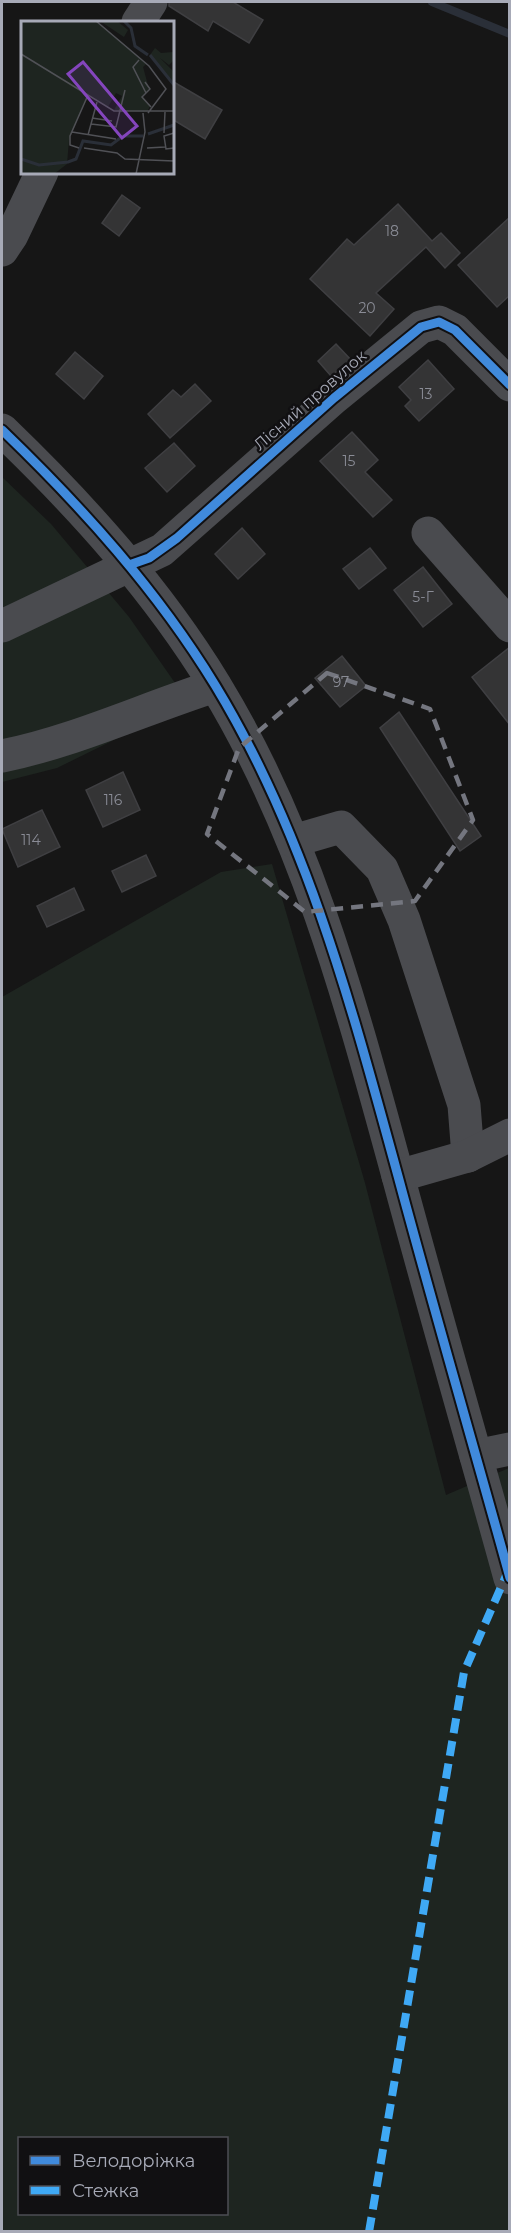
<svg xmlns="http://www.w3.org/2000/svg" width="511" height="2233" font-family="Montserrat,sans-serif">
<style>
.green{fill:#1e2520;fill-rule:evenodd}
.lines{fill:none;stroke-linecap:round;stroke-linejoin:round}
.stream{stroke:#2a2f38;stroke-width:8}
.building{fill:#343435;stroke:#3f3f42;stroke-width:1.5}
.minor{stroke:#4a4b4f;stroke-width:33}
.quiet{stroke:#3fa9f5;stroke-width:8;stroke-dasharray:15 8;stroke-linecap:butt}
.cycleway-casing{stroke:#111012;stroke-width:13}
.cycleway{stroke:#408adc;stroke-width:9}
.marked{fill:none;stroke:#74767f;stroke-width:4.5;stroke-dasharray:12 8;stroke-linejoin:round}
.labels{text-anchor:middle;dominant-baseline:central;stroke-width:5;stroke-linejoin:round;paint-order:stroke}
.number-label{font-size:14px;fill:#8a8c96}
.street-label{font-size:16px;fill:#a7aab7;stroke:#111012}
.inset-river{fill:none;stroke:#2a2f38;stroke-width:3}
.inset-road{fill:none;stroke:#505156;stroke-width:1.5}
.view{fill:#8445bd;fill-opacity:0.15;stroke:#8445bd;stroke-width:3}
.inset-edge{fill:none;stroke:#a7aab7;stroke-width:3}
</style>
<rect width="100%" height="100%" fill="#161616"/>
<!-- green -->
<g class="green">
<polygon points="2,477 51,524 129,617 189,703 57,768 2,782"/>
<path d="M272 864 365 1183 446 1495 509 1468V2231H2V997L221 872ZM20 2138H226V2214H20Z"/>
</g>
<g class="lines">
<!-- stream -->
<polyline class="stream" points="432,2 510,34"/>
</g>
<!-- building -->
<g class="building">
<polygon points="169,2 233,2 263,20 249,43 213,21 208,31 169,6"/>
<polygon points="172,81 222,110 205,139 172,119"/>
<polygon points="122,195 140,208 119,236 102,223"/>
<polygon points="398,204 432,241 441,233 460,253 445,268 426,247 376,293 394,309 370,336 310,279 347,239 354,245"/>
<polygon points="510,217 510,295 497,307 458,265"/>
<polygon points="336,344 351,360 331,376 318,361"/>
<polygon points="75,352 103,376 84,399 56,374"/>
<polygon points="428,360 454,389 419,421 405,406 411,400 399,387"/>
<polygon points="195,384 211,401 170,438 148,414 173,390 181,397"/>
<polygon points="352,432 378,460 365,472 392,500 373,517 320,461"/>
<polygon points="174,443 195,466 167,492 145,468"/>
<polygon points="242,528 265,554 238,579 215,554"/>
<polygon points="370,548 386,568 359,589 343,569"/>
<polygon points="423,567 452,604 423,627 394,590"/>
<polygon points="510,647 510,725 472,677"/>
<polygon points="342,656 366,686 340,707 315,678"/>
<polygon points="399,712 481,836 460,851 380,728"/>
<polygon points="123,772 140,810 103,827 86,790"/>
<polygon points="42,810 60,847 18,867 2,829"/>
<polygon points="146,855 156,876 122,892 112,871"/>
<polygon points="74,888 84,910 47,927 37,906"/>
</g>
<g class="lines">
<!-- minor -->
<g class="minor">
<polyline points="138,22 151,2"/>
<polyline points="2,250 12,235 42,172"/>
<path d="M2 430C82 507 157 590 215 685 307 836 352 1008 398 1176 434 1310 473 1444 510 1578"/>
<polyline points="428,533 510,626"/>
<polyline points="2,626 162,550 334,398 421,327 439,322 455,330 510,385"/>
<path d="M2 756C76 741 143 709 215 686"/>
<polyline points="293,841 341,827 382,869 404,920 464,1105 468,1156"/>
<polyline points="398,1176 468,1156 510,1135"/>
<polyline points="476,1456 510,1449"/>
</g>
<!-- quiet -->
<polyline class="quiet" points="369,2232 464,1672 508,1571"/>
<!-- cycleway casing -->
<g class="cycleway-casing">
<g id="cycleway">
<path d="M2 430C82 507 157 590 215 685 307 836 352 1008 398 1176 434 1310 473 1444 510 1578"/>
<polyline points="129,565 149,558 177,538 334,398 421,327 439,322 455,330 510,385"/>
</g>
</g>
<!-- cycleway -->
<use href="#cycleway" class="cycleway"/>
</g>
<!-- marked area -->
<path class="marked" d="M327 673 430 709 473 820 415 901 305 912 207 834 239 748Z"/>
<g class="labels">
<!-- number labels -->
<g class="number-label">
<text x="392" y="231">18</text>
<text x="367" y="308">20</text>
<text x="426" y="394">13</text>
<text x="349" y="461">15</text>
<text x="423" y="597">5-Г</text>
<text x="341" y="682">97</text>
<text x="113" y="800">116</text>
<text x="31" y="840">114</text>
</g>
<!-- street labels -->
<g class="street-label">
<text transform="translate(310 400) rotate(-41)">Лісний провулок</text>
</g>
</g>
<!-- overview -->
<g transform="translate(21 21)">
<rect width="153" height="153" fill="#161616"/>
<path d="M0 0H76L125 43 122 46 128 68 121 75 129 85 126 91 93 89 101 75 95 72 87 86 67 73 48 119 46 143 33 153H0ZM96 0 107 9 103 16 79 0ZM153 26 152 40 148 44 139 37 153 51V62L129 34 134 27 140 32 152 31Z" fill="#1e2520"/>
<path class="inset-river" d="M103 0 110 7 114 25 127 34M129 34 153 64M127 113 153 104M0 138 18 144 47 141 55 138 62 120 90 124 102 115H122"/>
<path class="inset-road" d="M75 0 128 45 145 68 127 92M0 33 93 90H153M118 39 112 46 125 72M124 61 129 68 121 76 130 86M71 97 91 100M70 103 95 106 104 69M51 111 95 118M143 112 144 91M153 112 143 115 145 128 153 127M67 114 76 81M58 127 49 124V115L67 74M63 127 96 132 104 138 153 140M126 127 144 126M38 153H106M115 153 124 111 122 92"/>
<path class="view" d="M62 41 116 105 101 117 47 53Z"/>
<rect width="153" height="153" class="inset-edge"/>
</g>
<!-- border -->
<rect width="511" height="2233" fill="none" stroke="#a7aab7" stroke-width="6"/>
<!-- legend -->
<rect x="18" y="2137" width="210" height="78" fill="#111012" stroke="#4d4e54" stroke-width="1.5"/>
<rect x="30" y="2156" width="30" height="9" fill="#408adc" stroke="#4d4e54" stroke-width="1.5"/>
<text x="72" y="2167" font-size="18" fill="#a7aab7">Велодоріжка</text>
<rect x="30" y="2186" width="30" height="9" fill="#3fa9f5" stroke="#4d4e54" stroke-width="1.5"/>
<text x="72" y="2197" font-size="18" fill="#a7aab7">Стежка</text>
</svg>
